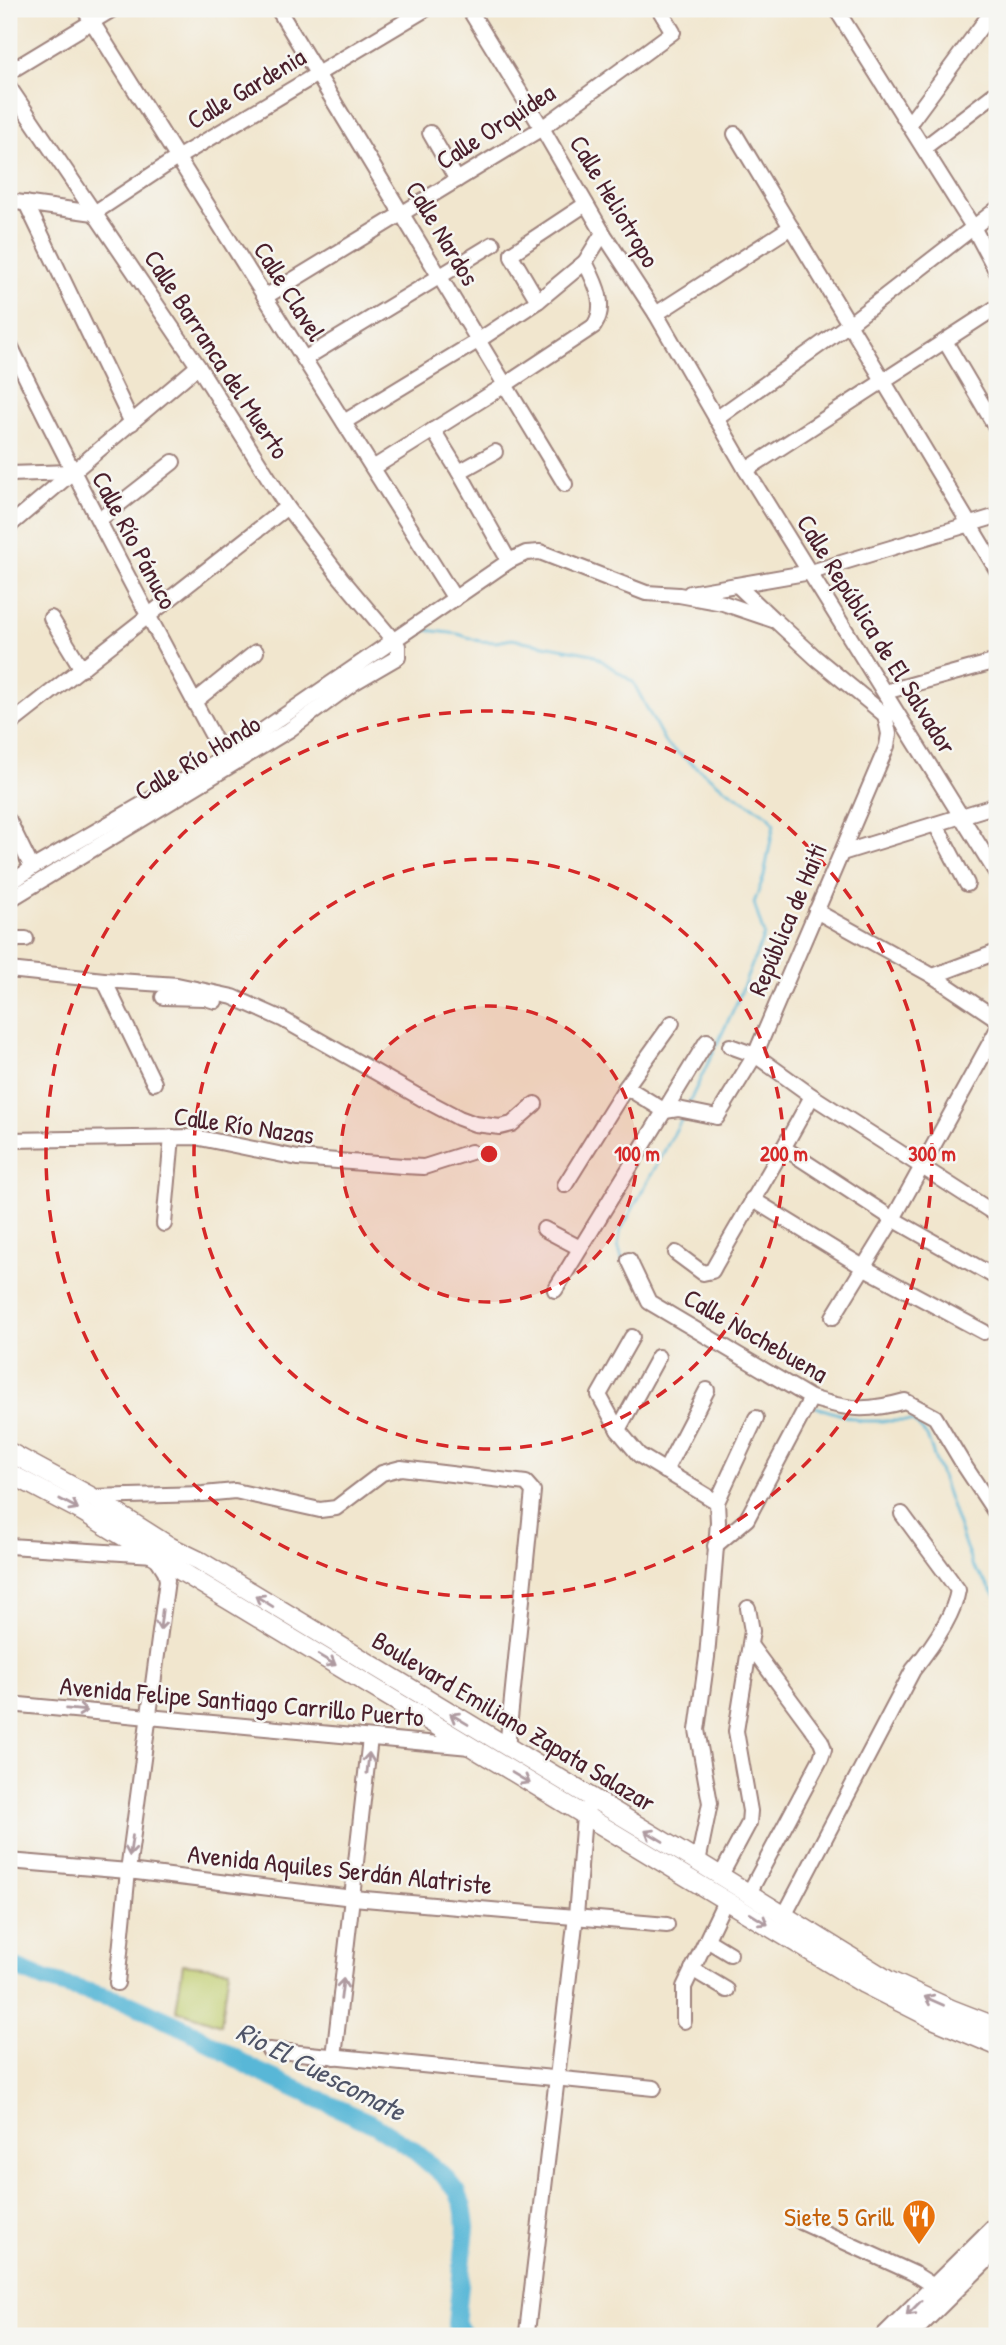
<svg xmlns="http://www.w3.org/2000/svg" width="1006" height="2345" font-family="'Patrick Hand',sans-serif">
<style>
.green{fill:#c0cd6e;stroke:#85764c;stroke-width:2}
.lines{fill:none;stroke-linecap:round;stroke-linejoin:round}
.stream{stroke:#59b7d7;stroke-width:2.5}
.river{stroke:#59b7d7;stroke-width:18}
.minor-casing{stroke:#9e827c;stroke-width:18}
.major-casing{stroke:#9e827c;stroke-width:21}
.highway-casing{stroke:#9e827c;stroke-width:23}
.minor{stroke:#fff;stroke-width:14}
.major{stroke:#fff;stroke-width:18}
.highway{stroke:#fff;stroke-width:19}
.oneway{stroke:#ae9aa0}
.ring{fill:none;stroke:#d62828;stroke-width:3.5;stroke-dasharray:12 9}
.labels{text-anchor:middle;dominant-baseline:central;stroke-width:5;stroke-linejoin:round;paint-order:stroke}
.street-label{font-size:26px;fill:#4a1f2b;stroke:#f6f6f2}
.food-label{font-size:26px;fill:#c56008;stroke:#f6f6f2;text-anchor:end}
.water-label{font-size:28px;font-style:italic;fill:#4f5467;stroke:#f6f6f2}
.centre{fill:#d62828;stroke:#f6f6f2;stroke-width:3.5}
.ring-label{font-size:21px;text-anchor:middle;font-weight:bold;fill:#d62828;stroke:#f6f6f2;stroke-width:5;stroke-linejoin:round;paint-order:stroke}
</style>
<rect width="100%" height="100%" fill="#f6f6f2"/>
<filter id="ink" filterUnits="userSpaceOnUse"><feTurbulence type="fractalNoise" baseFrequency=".0143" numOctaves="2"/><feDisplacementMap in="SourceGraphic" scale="14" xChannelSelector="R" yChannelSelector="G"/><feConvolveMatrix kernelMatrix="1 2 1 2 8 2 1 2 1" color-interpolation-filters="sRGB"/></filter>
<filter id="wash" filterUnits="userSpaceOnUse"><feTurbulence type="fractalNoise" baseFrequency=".00686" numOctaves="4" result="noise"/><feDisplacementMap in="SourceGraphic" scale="28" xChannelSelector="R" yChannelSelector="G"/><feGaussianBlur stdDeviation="1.57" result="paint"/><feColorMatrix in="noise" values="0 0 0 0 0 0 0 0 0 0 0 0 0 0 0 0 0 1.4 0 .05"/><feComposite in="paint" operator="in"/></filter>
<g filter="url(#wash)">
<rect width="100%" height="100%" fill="#f1e6ce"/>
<!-- green -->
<polygon class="green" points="183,1964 229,1969 221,2025 176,2010"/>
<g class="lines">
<!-- stream -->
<g class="stream">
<polyline points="404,645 426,630 458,634 479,641 496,642 512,639 592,654 633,682 666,744 724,788 769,816 774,824 764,876 754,903 764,935 737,1002 688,1105"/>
<polyline points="24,883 42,870"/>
<polyline points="623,1262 618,1246 620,1232 684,1115"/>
<polyline points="816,1407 861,1421 913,1421 927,1436 972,1565 997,1597"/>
</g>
<!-- river -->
<polyline class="river" points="9,1965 43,1979 131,2004 190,2031 255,2070 375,2125 411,2148 446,2178 457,2191 463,2206 466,2227 456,2324 465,2336"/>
</g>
</g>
<g filter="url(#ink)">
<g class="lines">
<!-- minor casing -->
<g class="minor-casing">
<g id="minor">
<polyline points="84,9 455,599"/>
<polyline points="278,9 565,484"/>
<polyline points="469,9 542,128 603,233 656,314 746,470 997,874"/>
<polyline points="836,9 973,227 997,272"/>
<polyline points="9,72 113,9"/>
<polyline points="9,87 198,366 287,507 341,578 398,646 398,657 355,682 289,730 9,900"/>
<polyline points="909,124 988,17"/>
<polyline points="430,133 457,180"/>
<polyline points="735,134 997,570"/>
<polyline points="924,148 997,92"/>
<polyline points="9,201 94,213 177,158 426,9"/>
<polyline points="26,203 132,423"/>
<polyline points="265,297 542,128 673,32 659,9"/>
<polyline points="538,301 512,257 512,253 586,204"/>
<polyline points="656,314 791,227"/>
<polyline points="945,341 997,429"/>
<path d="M9 343C77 483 150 620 224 757"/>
<polyline points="304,359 493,244"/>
<polyline points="716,419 849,324 997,209"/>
<polyline points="344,422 479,340 538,301 585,262 603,233"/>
<polyline points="433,430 459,472 509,561"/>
<path d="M373 468 505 385 594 326C608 305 595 282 585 262"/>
<polyline points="746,470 997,307"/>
<polyline points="459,472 495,452"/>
<polyline points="9,474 72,472"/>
<polyline points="99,520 173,462"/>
<polyline points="9,526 198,366"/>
<polyline points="737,585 774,620"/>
<polyline points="690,593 811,572 997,516"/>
<polyline points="51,618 82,669"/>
<polyline points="885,692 997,661"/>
<polyline points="194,702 256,652"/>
<polyline points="9,725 287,507"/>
<polyline points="9,821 32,868"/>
<polyline points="936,825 967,884"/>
<polyline points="842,853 997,805"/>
<polyline points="9,884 32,868 224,757 509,561 526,553 540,552 646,593 679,595 723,603 776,621 816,658 885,715 889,734 887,746 755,1055 717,1117 678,1109 665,1111 626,1087"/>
<polyline points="816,911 933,976 997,1019"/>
<polyline points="9,946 16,939 26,939"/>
<polyline points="9,970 104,980 177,985 233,997 282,1019 421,1098 459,1118 475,1124 500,1127 512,1124 535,1104"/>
<polyline points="933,976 997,952"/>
<polyline points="104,980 154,1083"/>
<polyline points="163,997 205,998 215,1001"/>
<polyline points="730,1046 755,1055 812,1096 997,1215"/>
<polyline points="9,1140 195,1137 298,1158 403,1166 424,1167 471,1152"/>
<polyline points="784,1148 893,1219 997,1278"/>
<polyline points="565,1185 626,1087 672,1023"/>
<polyline points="752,1199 863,1267 984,1332"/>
<polyline points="164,1224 172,1137"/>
<polyline points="544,1229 580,1248"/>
<path d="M676 1253 703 1273 712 1271C745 1212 781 1155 812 1096"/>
<path d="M629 1260 649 1302 811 1398C849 1410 866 1412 905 1401L935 1417 962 1462 997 1515"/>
<polyline points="555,1290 707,1041"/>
<polyline points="833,1317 893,1219 997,1030"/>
<polyline points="632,1337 599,1395 618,1430 639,1455 717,1502"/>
<polyline points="618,1430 658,1357"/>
<polyline points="665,1471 707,1390"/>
<polyline points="92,1497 203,1494 235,1491 320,1510 336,1508 382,1473 401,1468 526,1483 533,1491 507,1748"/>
<polyline points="9,1546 154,1555"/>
<polyline points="715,1546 747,1519 811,1398"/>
<polyline points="9,1704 470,1747"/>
<polyline points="9,1861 128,1871 353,1898 667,1925"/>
<polyline points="698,1862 710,1803 697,1730 707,1657 718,1522 717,1502 756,1418"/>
<polyline points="720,1877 749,1823 750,1811 736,1731 752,1631 748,1608"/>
<polyline points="748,1895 821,1758 824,1749 821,1741 750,1645"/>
<path d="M784 1916 913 1670C930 1649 954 1616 958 1590L902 1514"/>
<polyline points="707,1940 730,1954"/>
<polyline points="692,1969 727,1990"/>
<polyline points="117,1983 128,1871 167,1580 165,1571 156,1557"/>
<polyline points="684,2021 684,1987 726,1899"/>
<polyline points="269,2050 654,2088"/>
<polyline points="334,2057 370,1738"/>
<polyline points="801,2222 913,2273 935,2287"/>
<polyline points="527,2332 576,1916 584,1816 589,1806"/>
</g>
</g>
<!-- major casing -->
<g class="major-casing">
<g id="major">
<polyline points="9,1452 92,1497 171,1547 200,1561 698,1862 888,1980 951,2009 997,2027"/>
<polyline points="9,1473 83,1512 864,1984 933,2019 997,2046"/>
</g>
</g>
<!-- highway casing -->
<g class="highway-casing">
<g id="highway">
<polyline points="886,2336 997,2226"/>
<polyline points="907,2336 997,2247"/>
</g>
</g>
<!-- minor -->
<use href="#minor" class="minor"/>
<!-- major -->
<use href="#major" class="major"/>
<!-- highway -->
<use href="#highway" class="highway"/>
</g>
<!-- one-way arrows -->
<defs><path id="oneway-shaft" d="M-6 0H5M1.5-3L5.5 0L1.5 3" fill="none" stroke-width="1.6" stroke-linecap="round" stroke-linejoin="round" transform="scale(1.75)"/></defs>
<g class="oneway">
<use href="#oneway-shaft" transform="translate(69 1504) rotate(28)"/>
<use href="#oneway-shaft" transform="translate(264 1601) rotate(-148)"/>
<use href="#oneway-shaft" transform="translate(161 1620) rotate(97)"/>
<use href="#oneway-shaft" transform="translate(327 1660) rotate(31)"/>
<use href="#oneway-shaft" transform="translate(77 1710) rotate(6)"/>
<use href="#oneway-shaft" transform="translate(459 1719) rotate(-149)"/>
<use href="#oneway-shaft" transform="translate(368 1763) rotate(-84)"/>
<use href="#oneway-shaft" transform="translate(521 1778) rotate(31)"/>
<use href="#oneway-shaft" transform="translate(654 1836) rotate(-149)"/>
<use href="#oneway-shaft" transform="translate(131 1846) rotate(98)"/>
<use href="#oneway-shaft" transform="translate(759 1919) rotate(32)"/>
<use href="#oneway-shaft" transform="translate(342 1989) rotate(-83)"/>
<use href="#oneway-shaft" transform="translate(934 2001) rotate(-156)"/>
<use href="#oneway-shaft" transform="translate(914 2308) rotate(135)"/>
</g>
</g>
<!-- distance rings -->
<circle cx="489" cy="1154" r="148" fill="#d62828" fill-opacity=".12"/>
<g class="ring">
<circle cx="489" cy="1154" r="148"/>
<circle cx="489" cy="1154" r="295"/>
<circle cx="489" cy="1154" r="443"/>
</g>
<!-- icons -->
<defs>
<g id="restaurant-pin" transform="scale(1.75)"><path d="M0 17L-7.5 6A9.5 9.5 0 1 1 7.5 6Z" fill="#e8710a" stroke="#f6f6f2"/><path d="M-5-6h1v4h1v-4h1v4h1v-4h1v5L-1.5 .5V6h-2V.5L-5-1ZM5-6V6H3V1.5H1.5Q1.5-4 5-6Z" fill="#fff"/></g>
</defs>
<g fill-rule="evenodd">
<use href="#restaurant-pin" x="919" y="2216"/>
</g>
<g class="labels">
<!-- street labels -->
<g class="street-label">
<text transform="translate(246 88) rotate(-31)">Calle Gardenia</text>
<text transform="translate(495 126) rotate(-33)">Calle Orquídea</text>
<text transform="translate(615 201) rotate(59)">Calle Heliotropo</text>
<text transform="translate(443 233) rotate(59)">Calle Nardos</text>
<text transform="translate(290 291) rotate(58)">Calle Clavel</text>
<text transform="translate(217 354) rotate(57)">Calle Barranca del Muerto</text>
<text transform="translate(135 540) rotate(62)">Calle Río Pánuco</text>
<text transform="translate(877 634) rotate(58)">Calle República de El Salvador</text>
<text transform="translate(197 757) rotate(-31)">Calle Río Hondo</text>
<text transform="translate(787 919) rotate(-67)">República de Haiti</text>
<text transform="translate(244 1125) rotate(8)">Calle Río Nazas</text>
<text transform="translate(756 1335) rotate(30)">Calle Nochebuena</text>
<text transform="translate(242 1701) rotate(5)">Avenida Felipe Santiago Carrillo Puerto</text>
<text transform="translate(514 1721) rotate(31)">Boulevard Emiliano Zapata Salazar</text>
<text transform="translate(340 1869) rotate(6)">Avenida Aquiles Serdán Alatriste</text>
</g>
<!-- food labels -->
<g class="food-label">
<text x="894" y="2216">Siete 5 Grill</text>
</g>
<!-- water labels -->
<g class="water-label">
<text transform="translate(321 2071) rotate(27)">Rio El Cuescomate</text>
</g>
</g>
<circle cx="489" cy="1154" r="10" class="centre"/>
<g class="ring-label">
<text x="637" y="1161">100 m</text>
<text x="784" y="1161">200 m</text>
<text x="932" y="1161">300 m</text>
</g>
<!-- margin -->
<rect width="1006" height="2345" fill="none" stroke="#f6f6f2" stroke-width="35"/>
</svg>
